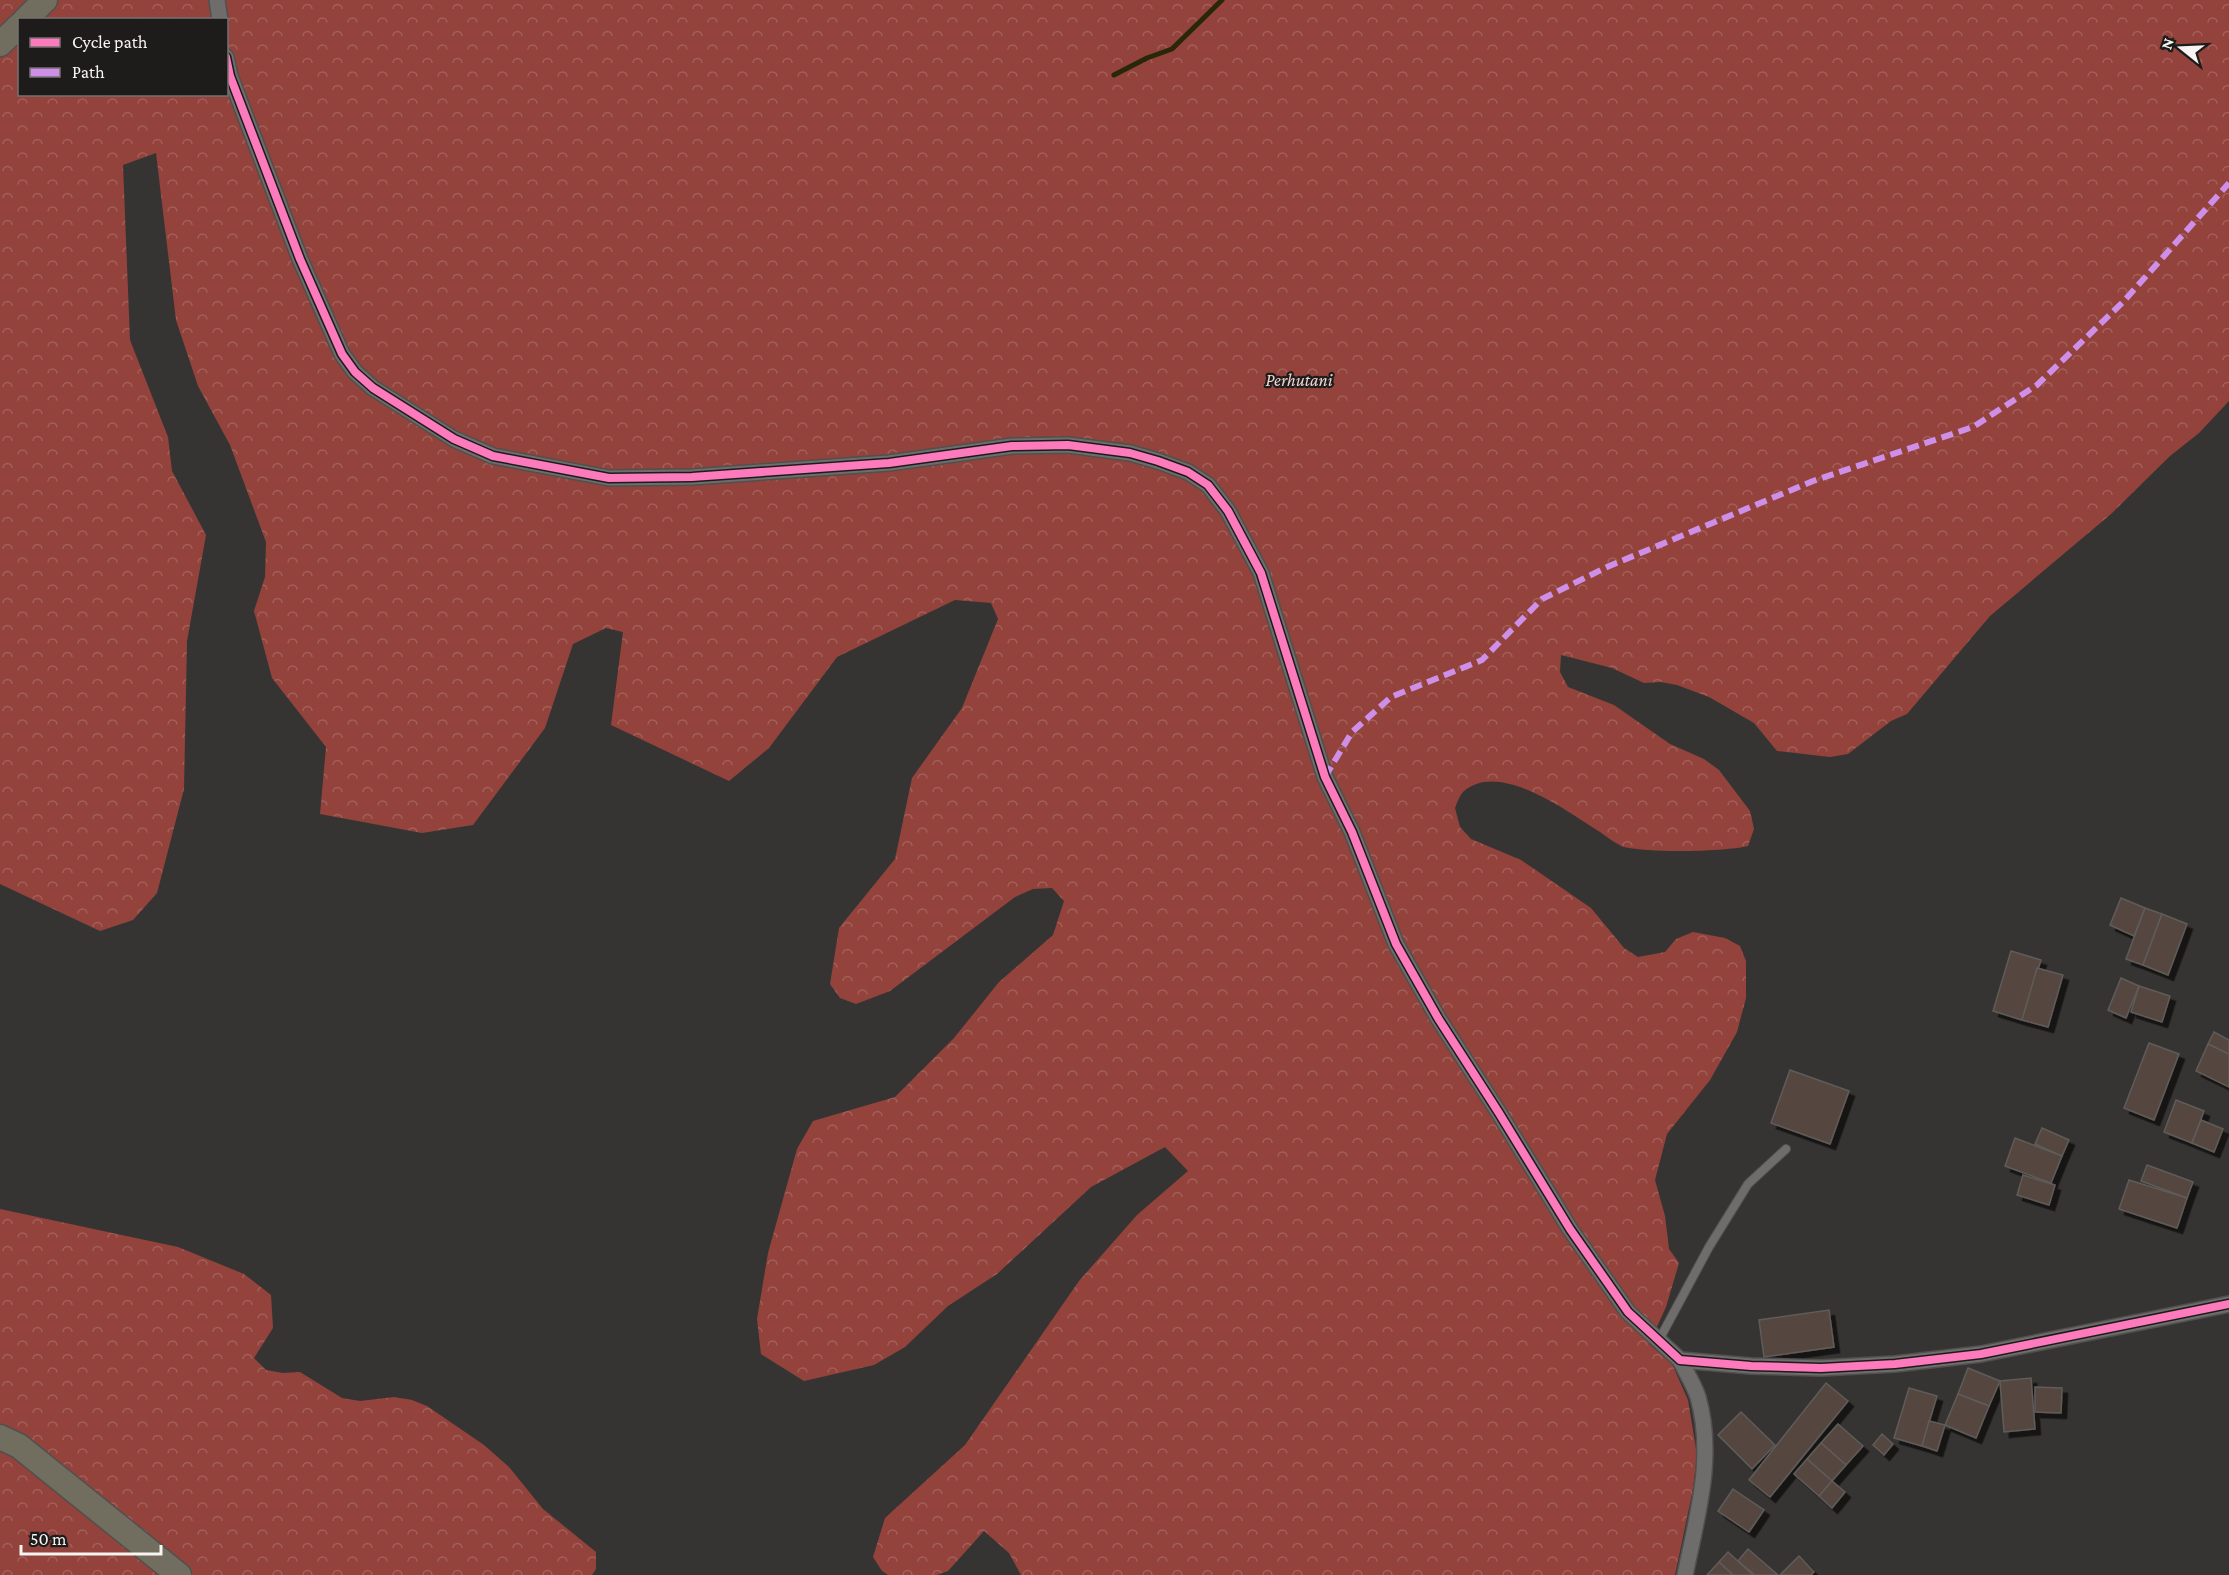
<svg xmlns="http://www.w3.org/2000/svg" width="2229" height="1575" font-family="'Crimson Pro',serif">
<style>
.forest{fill:url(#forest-crowns);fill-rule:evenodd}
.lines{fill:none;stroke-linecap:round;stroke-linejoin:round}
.stream{stroke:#282709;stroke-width:5}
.building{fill:#54473f;stroke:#5e5c5a;stroke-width:1.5;filter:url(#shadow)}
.service-casing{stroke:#51504e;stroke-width:10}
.minor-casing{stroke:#51504e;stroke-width:18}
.trunk-casing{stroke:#51504e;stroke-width:27}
.service{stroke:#6f6d6c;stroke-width:8}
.minor{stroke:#6f6d6c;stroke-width:15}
.trunk{stroke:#726e5f;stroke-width:24}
.quiet{stroke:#ce8fe9;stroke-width:6;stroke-dasharray:12 6;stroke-linecap:butt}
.cycleway-casing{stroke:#1e1c1b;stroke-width:11}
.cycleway{stroke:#fd7abc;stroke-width:8}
.labels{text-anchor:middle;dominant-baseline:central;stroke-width:4.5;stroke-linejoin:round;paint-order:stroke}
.park-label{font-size:18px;font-style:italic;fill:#efd4d0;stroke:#1e1c1b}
</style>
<defs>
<pattern id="forest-crowns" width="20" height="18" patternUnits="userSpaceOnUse" patternTransform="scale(1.5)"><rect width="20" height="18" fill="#93433c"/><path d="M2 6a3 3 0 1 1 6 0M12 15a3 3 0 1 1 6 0" fill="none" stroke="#a35f59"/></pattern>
<filter id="shadow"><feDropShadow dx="5.5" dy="5.5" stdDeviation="0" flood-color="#0009"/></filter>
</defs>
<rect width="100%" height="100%" fill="#363432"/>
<!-- forest -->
<g class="forest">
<path d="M0 0H2229V401L2199 433 2170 456 2111 514 1990 616 1907 714 1891 721 1848 754 1830 757 1777 751 1754 723 1709 697 1677 685 1661 682 1644 683 1612 668 1561 655 1560 672 1568 687 1614 705 1670 744 1704 759 1719 770 1750 811 1754 829 1748 846C1721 852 1651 853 1624 847 1616 844 1607 837 1600 832 1569 813 1499 759 1463 792 1460 795 1457 803 1455 808L1460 827 1471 839 1521 860 1591 908 1624 948 1638 957 1665 952 1676 939 1693 932 1725 938 1740 946 1746 961V998L1737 1032 1710 1080 1667 1134 1655 1180 1665 1216 1669 1249 1679 1263 1666 1307 1649 1344 1672 1364 1688 1400 1697 1455 1693 1489 1675 1575H1021L1009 1553 984 1531 948 1571 937 1575H888L882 1571 873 1557 885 1518 965 1445 1079 1281 1137 1215 1188 1171 1165 1147 1091 1187 997 1274 948 1306 905 1347 874 1365 804 1381 761 1354 757 1319 768 1253 797 1149 813 1121 895 1097 954 1038 999 982 1053 935 1064 901 1052 888 1033 889 1015 897 890 991 856 1004 840 998 830 984 839 928 895 859 912 778 962 708 998 619 991 603 955 600 837 657 769 748 729 781 611 725 623 632 606 628 573 644 545 728 473 825 422 833 320 814 326 747 272 678 254 611 265 577 266 542 230 445 198 386 176 320 156 153 123 165 130 340 168 437 172 471 206 535 187 641 184 789 157 893 133 920 100 931 0 884ZM20 20H226V94H20Z"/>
<polygon points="0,1209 178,1247 244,1274 271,1295 273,1328 254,1358 266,1370 283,1373 300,1372 342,1398 360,1401 394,1397 412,1400 427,1406 484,1445 509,1467 543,1509 596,1552 596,1569 592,1575 0,1575"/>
</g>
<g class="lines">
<!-- stream -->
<polyline class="stream" points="1114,75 1147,58 1172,49 1222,0"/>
</g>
<!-- building -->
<g class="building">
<polygon points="2121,898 2145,908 2134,936 2110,925"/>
<polygon points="2145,908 2162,914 2143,965 2126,959"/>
<polygon points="2162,914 2187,924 2168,975 2143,965"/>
<polygon points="2011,951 2041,960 2022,1020 1993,1011"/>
<polygon points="2037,968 2063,975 2048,1027 2022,1020"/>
<polygon points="2121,978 2139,986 2126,1018 2108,1010"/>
<polygon points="2139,986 2170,996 2162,1022 2131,1012"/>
<polygon points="2214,1032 2229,1040 2229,1055 2208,1044"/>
<polygon points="2149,1043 2179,1054 2154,1120 2124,1108"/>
<polygon points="2208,1044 2229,1054 2229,1087 2196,1071"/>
<polygon points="1790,1070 1849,1091 1830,1144 1771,1123"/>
<polygon points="2176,1100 2204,1111 2192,1143 2164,1132"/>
<polygon points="2201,1120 2223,1129 2214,1152 2192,1143"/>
<polygon points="2042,1128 2069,1140 2062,1156 2035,1144"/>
<polygon points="2015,1138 2062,1156 2051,1183 2005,1166"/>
<polygon points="2147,1165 2193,1182 2187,1198 2141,1181"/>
<polygon points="2023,1175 2055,1185 2049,1205 2017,1195"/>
<polygon points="2129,1180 2187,1198 2177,1228 2119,1209"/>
<polygon points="1829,1310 1834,1347 1764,1357 1759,1320"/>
<polygon points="1968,1368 2000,1381 1989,1406 1958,1394"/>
<polygon points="2031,1378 2035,1429 2004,1432 2000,1381"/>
<polygon points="1826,1383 1848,1401 1770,1497 1749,1480"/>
<polygon points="2035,1387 2062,1388 2061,1413 2035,1412"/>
<polygon points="1909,1388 1937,1396 1922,1446 1894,1438"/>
<polygon points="1958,1394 1989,1406 1976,1438 1945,1425"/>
<polygon points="1741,1412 1775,1445 1752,1469 1718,1435"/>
<polygon points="1929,1421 1945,1425 1937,1451 1922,1446"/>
<polygon points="1838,1424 1863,1446 1846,1465 1821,1443"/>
<polygon points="1882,1434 1893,1444 1884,1455 1873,1445"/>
<polygon points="1821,1443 1846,1465 1832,1481 1807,1459"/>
<polygon points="1807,1459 1832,1481 1819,1496 1794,1474"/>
<polygon points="1832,1481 1845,1492 1832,1508 1819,1496"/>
<polygon points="1733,1489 1764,1510 1749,1532 1718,1511"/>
<polygon points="1748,1549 1778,1575 1755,1575 1738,1561"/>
<polygon points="1728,1552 1753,1575 1733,1575 1719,1562"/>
<polygon points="1799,1556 1814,1572 1811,1575 1780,1575"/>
<polygon points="1719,1562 1733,1575 1707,1575"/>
</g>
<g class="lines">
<!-- service casing -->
<g class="service-casing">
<polyline id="service" points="1659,1340 1709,1247 1748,1184 1786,1149"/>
</g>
<!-- minor casing -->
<g class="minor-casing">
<g id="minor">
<polyline points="217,0 220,20"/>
<polyline points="226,57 230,76 300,259 342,354 355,372 373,388 454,439 493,456 609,478 692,477 889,463 1012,446 1068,445 1130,453 1158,461 1188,472 1208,485 1228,511 1261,573 1325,777 1352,832 1396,944 1438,1018 1499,1113 1570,1229 1628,1312 1680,1360 1751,1366 1821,1368 1895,1364 1981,1354 2229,1304"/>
<path d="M1680 1360C1686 1372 1694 1385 1698 1397 1715 1457 1697 1516 1685 1575"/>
</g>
</g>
<!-- trunk casing -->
<g class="trunk-casing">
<g id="trunk">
<polyline points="25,20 45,0"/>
<polyline points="0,44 20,25"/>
<polyline points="0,1437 19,1446 179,1575"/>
</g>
</g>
<!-- service -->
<use href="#service" class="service"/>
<!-- minor -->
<use href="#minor" class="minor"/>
<!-- trunk -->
<use href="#trunk" class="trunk"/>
<!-- quiet -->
<polyline class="quiet" points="1325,777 1352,732 1391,697 1482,660 1542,599 1607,567 1813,481 1973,427 2037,385 2124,301 2229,183"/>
<!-- cycleway casing -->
<g class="cycleway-casing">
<polyline id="cycleway" points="226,57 230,76 300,259 342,354 355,372 373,388 454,439 493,456 609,478 692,477 889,463 1012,446 1068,445 1130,453 1158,461 1188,472 1208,485 1228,511 1261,573 1325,777 1352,832 1396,944 1438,1018 1499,1113 1570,1229 1628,1312 1680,1360 1751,1366 1821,1368 1895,1364 1981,1354 2229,1304"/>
</g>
<!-- cycleway -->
<use href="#cycleway" class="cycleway"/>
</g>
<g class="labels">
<!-- park labels -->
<g class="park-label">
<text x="1299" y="380">Perhutani</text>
</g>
</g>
<!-- legend -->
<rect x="18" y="18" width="210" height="78" fill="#1e1c1b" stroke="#757271" stroke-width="1.5"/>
<rect x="30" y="38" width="30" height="9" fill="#fd7abc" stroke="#757271" stroke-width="1.5"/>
<text x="72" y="48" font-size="18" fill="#f7f4f2">Cycle path</text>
<rect x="30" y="68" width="30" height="9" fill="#ce8fe9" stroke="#757271" stroke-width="1.5"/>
<text x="72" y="78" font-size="18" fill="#f7f4f2">Path</text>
<!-- north arrow -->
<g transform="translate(2181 48) rotate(288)" stroke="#1e1c1b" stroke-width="4.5" paint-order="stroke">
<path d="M0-4.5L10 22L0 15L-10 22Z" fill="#f7f4f2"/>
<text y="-9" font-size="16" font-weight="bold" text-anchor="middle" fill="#f7f4f2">N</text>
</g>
<!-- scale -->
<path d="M21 1545v9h140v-9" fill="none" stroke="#f7f4f2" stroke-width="3"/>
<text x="30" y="1545" font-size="18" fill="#f7f4f2" stroke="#1e1c1b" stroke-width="4.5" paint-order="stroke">50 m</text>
</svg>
